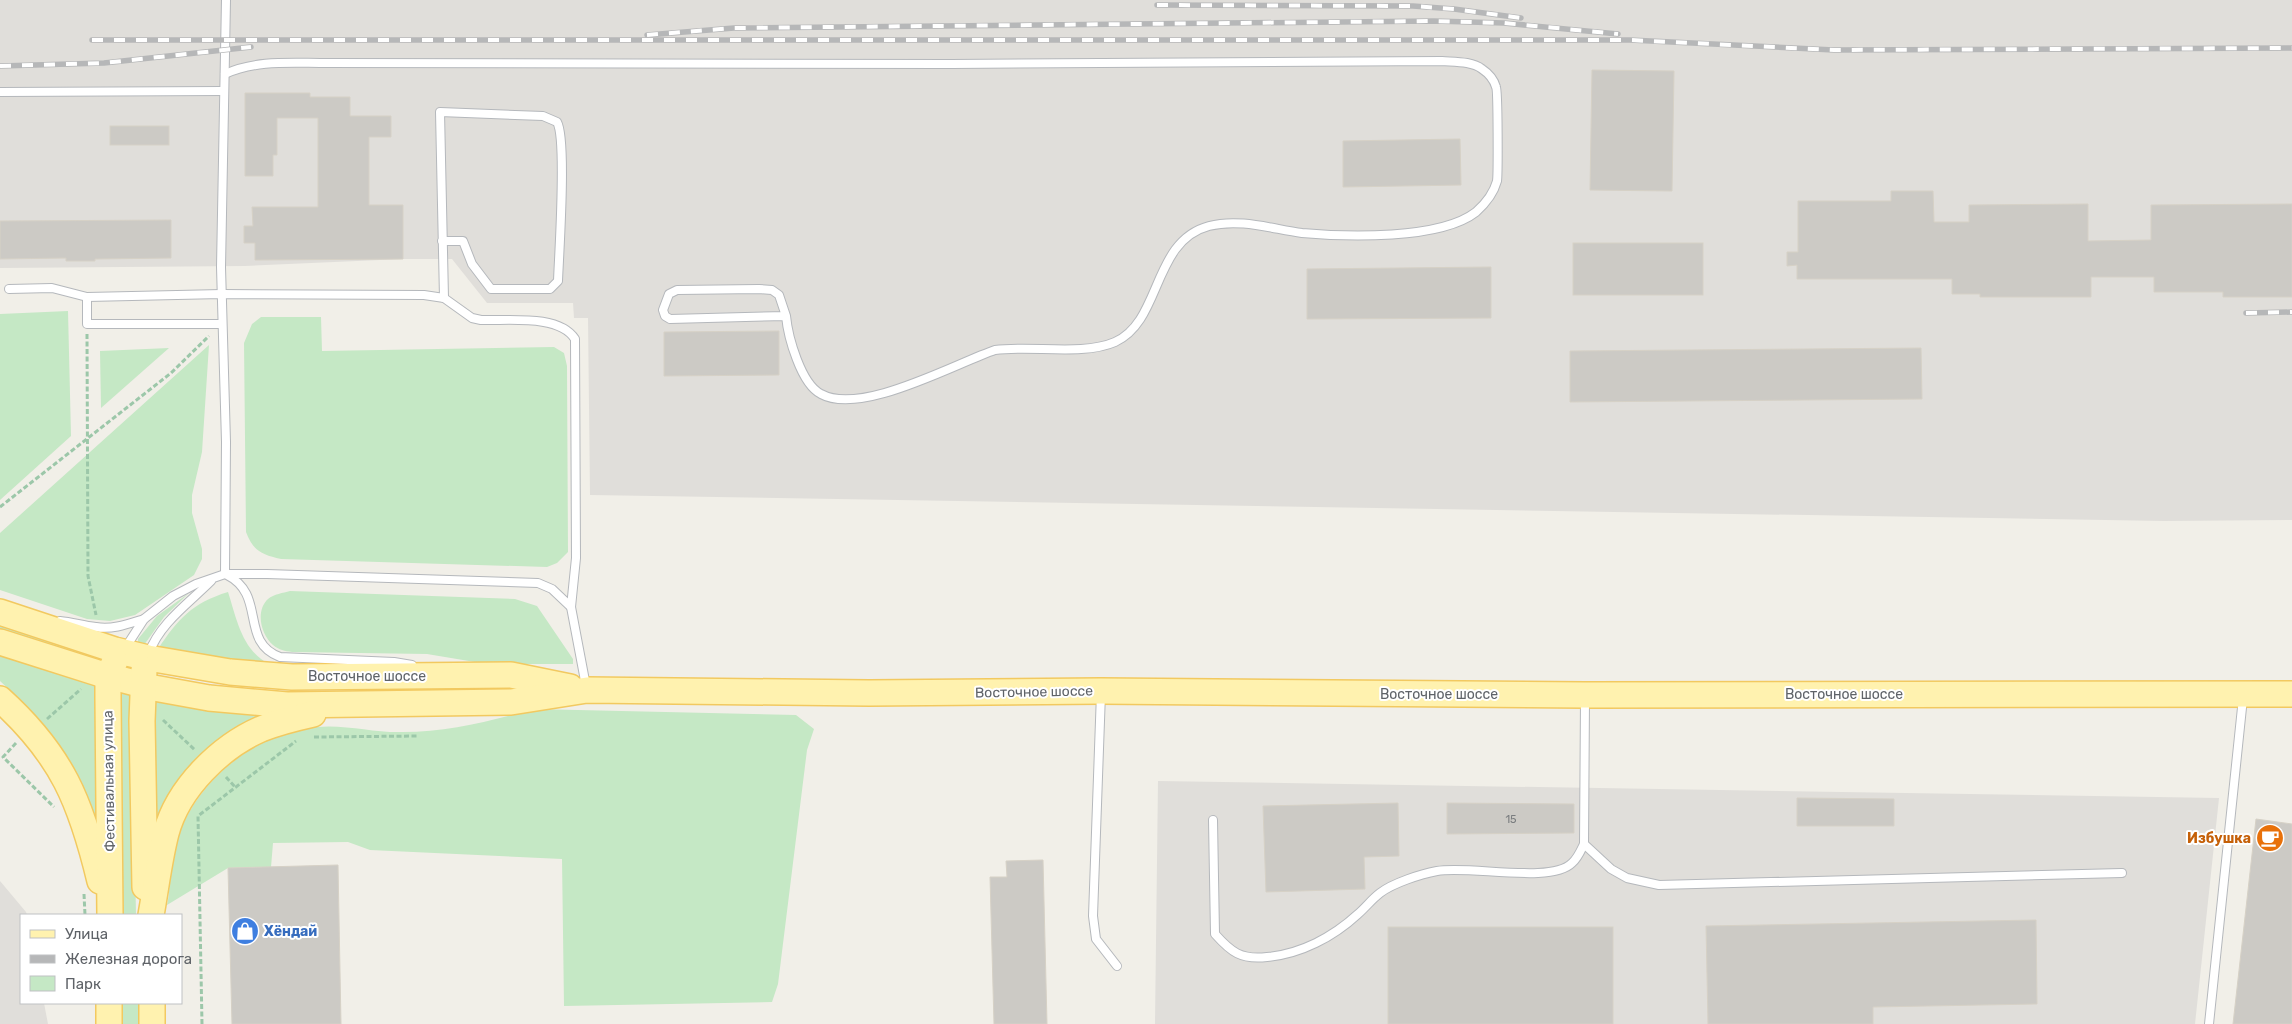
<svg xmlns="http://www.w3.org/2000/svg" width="2292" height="1024" font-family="Rubik,sans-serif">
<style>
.industrial{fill:#e0deda}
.green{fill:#c5e8c5}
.building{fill:#cccac5;stroke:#d6d1c6}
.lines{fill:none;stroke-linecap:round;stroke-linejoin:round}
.lane-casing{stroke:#b5b8bc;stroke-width:10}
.primary-casing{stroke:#f2c960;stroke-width:28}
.path{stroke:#9cc7a9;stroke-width:3;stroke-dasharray:5 2.5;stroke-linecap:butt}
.lane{stroke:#fff;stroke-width:8}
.primary{stroke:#fff2af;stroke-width:25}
.rail-casing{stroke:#b6b7b8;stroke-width:5.5}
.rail{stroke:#fff;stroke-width:4;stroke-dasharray:11;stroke-linecap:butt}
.labels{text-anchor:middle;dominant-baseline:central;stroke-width:4;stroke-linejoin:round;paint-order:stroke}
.number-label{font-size:11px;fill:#7a7d7f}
.street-label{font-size:14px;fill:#5f6368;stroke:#fff}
.food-label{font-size:14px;font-weight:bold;fill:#c56008;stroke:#fff;text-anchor:end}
.shop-label{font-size:14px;font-weight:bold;fill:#366cbe;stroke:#fff;text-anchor:start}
</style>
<rect width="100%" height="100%" fill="#f1efe8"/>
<!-- industrial -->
<g class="industrial">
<polygon points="0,0 2292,0 2292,520 2164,521 590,495 588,318 574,318 573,303 487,303 452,259 403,259 245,266 0,268"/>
<polygon points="1158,781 2219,798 2195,1024 1155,1024"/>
<polygon points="0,881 26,912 27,915 21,915 21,1003 44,1003 48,1024 0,1024"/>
</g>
<!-- green -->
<g class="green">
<polygon points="68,311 71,436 0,500 0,314"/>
<path d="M261 317H321L322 351 554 347 564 353 567 366 568 552 557 563 547 567 281 559C262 555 253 551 246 532L244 343 252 324Z"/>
<polygon points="209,345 202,452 192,495 192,513 202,549 202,559 194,575 135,615 110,621 87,619 0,590 0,533"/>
<polygon points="169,348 101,408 100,351"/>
<path d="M290 591 515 599 537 606 573 659V664H487L427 654 292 652C285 651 279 650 273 645 261 635 255 611 268 599 274 594 283 593 290 591Z"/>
<path d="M228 592C237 620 242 650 269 664L218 659 158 649C178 619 192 603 228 592Z"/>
<polygon points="189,593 164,617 144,645 138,643 138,639 157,616"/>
<polygon points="0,621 96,656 96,661 0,631"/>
<path d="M0 653 95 684 98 828C83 770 44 721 0 681Z"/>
<polygon points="125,692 129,693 132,698 136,915 119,915 119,695"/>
<polygon points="154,699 267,715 165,803 155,825"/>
<path d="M534 709 796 715 814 729 807 750 778 984 772 1002 564 1006 562 859 370 850 348 842 273 843 271 867 228 868 167 905C170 894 169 882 170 871 172 859 174 845 179 834 199 779 257 732 316 727 346 724 374 733 403 732 448 732 491 721 534 709Z"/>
<rect x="120" y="1003" width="18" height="21"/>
</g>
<!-- building -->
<g class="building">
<polygon points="1592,70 1674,71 1672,191 1590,190"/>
<polygon points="245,93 310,93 310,97 350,97 350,116 391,116 391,137 369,137 369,205 403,205 403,259 255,260 255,243 244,243 244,226 253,226 252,207 318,207 318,118 277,118 277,155 273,155 273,176 245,176"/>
<rect x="110" y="126" width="59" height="19"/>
<polygon points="1460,139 1461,185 1343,187 1343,141"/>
<polygon points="1891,191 1933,191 1934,222 1969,222 1969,205 2088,204 2088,241 2151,240 2151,205 2292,204 2292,297 2223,297 2223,292 2154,292 2154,277 2091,277 2091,297 1980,297 1980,294 1952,294 1952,279 1797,279 1797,265 1787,266 1787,252 1798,252 1798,201 1891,201"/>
<polygon points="171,220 171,258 95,259 95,261 66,261 66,258 0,259 0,221"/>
<rect x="1573" y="243" width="130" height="52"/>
<polygon points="1491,267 1491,318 1307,319 1307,269"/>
<polygon points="779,331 779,375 664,376 664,332"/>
<polygon points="1921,348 1922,399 1570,402 1570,351"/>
<polygon points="1797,798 1894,799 1894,826 1797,826"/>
<polygon points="1398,803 1399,856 1364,857 1365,889 1266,892 1263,806"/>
<polygon points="1447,803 1574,804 1574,833 1447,834"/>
<polygon points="2256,819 2292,824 2292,1024 2233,1024"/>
<polygon points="1043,860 1047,1024 994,1024 990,877 1007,877 1006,861"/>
<polygon points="338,865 341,1024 232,1024 228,868"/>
<polygon points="2036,920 2037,1004 1873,1007 1873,1024 1708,1024 1706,926"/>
<rect x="1388" y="927" width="225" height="97"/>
</g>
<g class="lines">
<!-- lane casing -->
<g class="lane-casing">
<g id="lane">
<path d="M225 74C255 60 290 63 323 63L951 64 1442 61C1454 62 1472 61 1482 69 1488 73 1494 80 1496 87 1498 91 1498 175 1497 181 1494 192 1485 204 1476 212 1440 240 1346 237 1302 233 1272 229 1240 218 1209 226 1152 241 1162 321 1115 342 1083 356 1031 345 995 350 954 364 861 416 821 394 801 384 788 337 786 316L670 319 665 316 663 310 669 294 677 290 759 289 772 290 779 295 786 316"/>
<polyline points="0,92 224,91"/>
<path d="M442 241H463L472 264 491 289H550L558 281C559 253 567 139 557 122L543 116 440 112 444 298"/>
<path d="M9 289 52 288 87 297 222 294 424 295 444 298 472 318 481 320C508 321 559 314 575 339L576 558 571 607 552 589 538 583 267 574H225L196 584 173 596 144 619 124 650"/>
<polyline points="87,297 87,324 222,324"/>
<polyline points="225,574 226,442 221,267 226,0"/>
<path d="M227 575C267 595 239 642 280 657L394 662 412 665"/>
<polyline points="571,607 586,686"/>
<path d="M60 621C73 622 83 626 96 627 112 630 128 624 144 619"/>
<path d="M149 653C160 623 189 603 211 581"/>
<polyline points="1101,693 1093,916 1096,939 1117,966"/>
<path d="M1213 820 1215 934C1231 952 1241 960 1267 957 1301 954 1333 937 1358 914 1366 907 1372 899 1380 893 1393 883 1421 874 1437 871 1469 865 1551 884 1572 863 1578 858 1581 850 1584 844L1585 699"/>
<polyline points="1584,844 1611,869 1627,878 1659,885 2122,873"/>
<polyline points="2209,1024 2243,698"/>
</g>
</g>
<!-- primary casing -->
<g class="primary-casing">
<g id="primary">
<polyline points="0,612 115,650 148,658 230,672 292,677 511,675 570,687"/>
<polyline points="0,642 101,674 154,688 209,698 287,705 511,702 587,690 869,693 1101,691 1585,695 2292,694"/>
<polyline points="144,670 142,721 145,887"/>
<path d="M0 699C62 755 81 802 100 881"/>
<polyline points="110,915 108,698 108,676 115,661"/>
<path d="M151 915C156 888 159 860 166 833 178 788 220 747 261 729 278 722 295 718 313 714"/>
<polyline points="152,1003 152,1024"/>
<polyline points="109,1024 109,1003"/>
</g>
</g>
<!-- path -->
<g class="path">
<polyline points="87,334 88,576 96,615"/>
<polyline points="0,507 171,373 209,336"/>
<polyline points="47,719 81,689"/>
<polyline points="163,720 195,750"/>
<polyline points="314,737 419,736"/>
<polyline points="16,743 3,757 54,807"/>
<polyline points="226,777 235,787"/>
<polyline points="84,894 85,915"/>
<polyline points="202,1024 198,816 296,741"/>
</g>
<!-- lane -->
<use href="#lane" class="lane"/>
<!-- primary -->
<use href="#primary" class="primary"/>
<!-- rail casing -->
<g class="rail-casing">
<g id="rail">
<polyline points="1157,5 1413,6 1454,9 1521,18"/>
<polyline points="647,35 734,28 1434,21 1504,23 1618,34"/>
<polyline points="92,40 1630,40 1834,50 2292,48"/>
<polyline points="0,66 104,63 251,47"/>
<polyline points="2246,313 2292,312"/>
</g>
</g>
<!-- rail -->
<use href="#rail" class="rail"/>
</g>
<!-- icons -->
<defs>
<g id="cafe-disc" transform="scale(1.4375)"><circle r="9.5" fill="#e8710a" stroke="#fff"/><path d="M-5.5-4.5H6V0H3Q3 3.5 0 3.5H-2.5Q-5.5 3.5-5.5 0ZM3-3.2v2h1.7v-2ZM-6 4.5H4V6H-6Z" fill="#fff"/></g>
<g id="shop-disc" transform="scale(1.4375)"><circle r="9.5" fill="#3f7fe0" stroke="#fff"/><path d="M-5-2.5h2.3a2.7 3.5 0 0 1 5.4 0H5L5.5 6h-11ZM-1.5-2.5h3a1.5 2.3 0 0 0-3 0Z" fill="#fff"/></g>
</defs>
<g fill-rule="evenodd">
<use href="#cafe-disc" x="2270" y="838"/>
<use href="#shop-disc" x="245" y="931"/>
</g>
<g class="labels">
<!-- number labels -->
<g class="number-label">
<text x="1511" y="819">15</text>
</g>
<!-- street labels -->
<g class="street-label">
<text x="367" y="676">Восточное шоссе</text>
<text transform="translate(1034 692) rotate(-1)">Восточное шоссе</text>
<text x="1439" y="694">Восточное шоссе</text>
<text x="1844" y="694">Восточное шоссе</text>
<text transform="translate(109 781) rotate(-91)">Фестивальная улица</text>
</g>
<!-- food labels -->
<g class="food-label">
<text x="2251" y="838">Избушка</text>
</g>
<!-- shop labels -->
<g class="shop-label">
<text x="264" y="931">Хёндай</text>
</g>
</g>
<!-- legend -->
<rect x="20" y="914" width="162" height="90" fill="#ffffff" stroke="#bfc1c3"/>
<rect x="30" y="930" width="25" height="8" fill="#fff2af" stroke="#bfc1c3"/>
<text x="65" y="939" font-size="15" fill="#5f6368">Улица</text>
<rect x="30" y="955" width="25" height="8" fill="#b6b7b8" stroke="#bfc1c3"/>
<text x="65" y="964" font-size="15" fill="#5f6368">Железная дорога</text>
<rect x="30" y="976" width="25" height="15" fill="#c5e8c5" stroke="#bfc1c3"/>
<text x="65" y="989" font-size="15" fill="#5f6368">Парк</text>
</svg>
